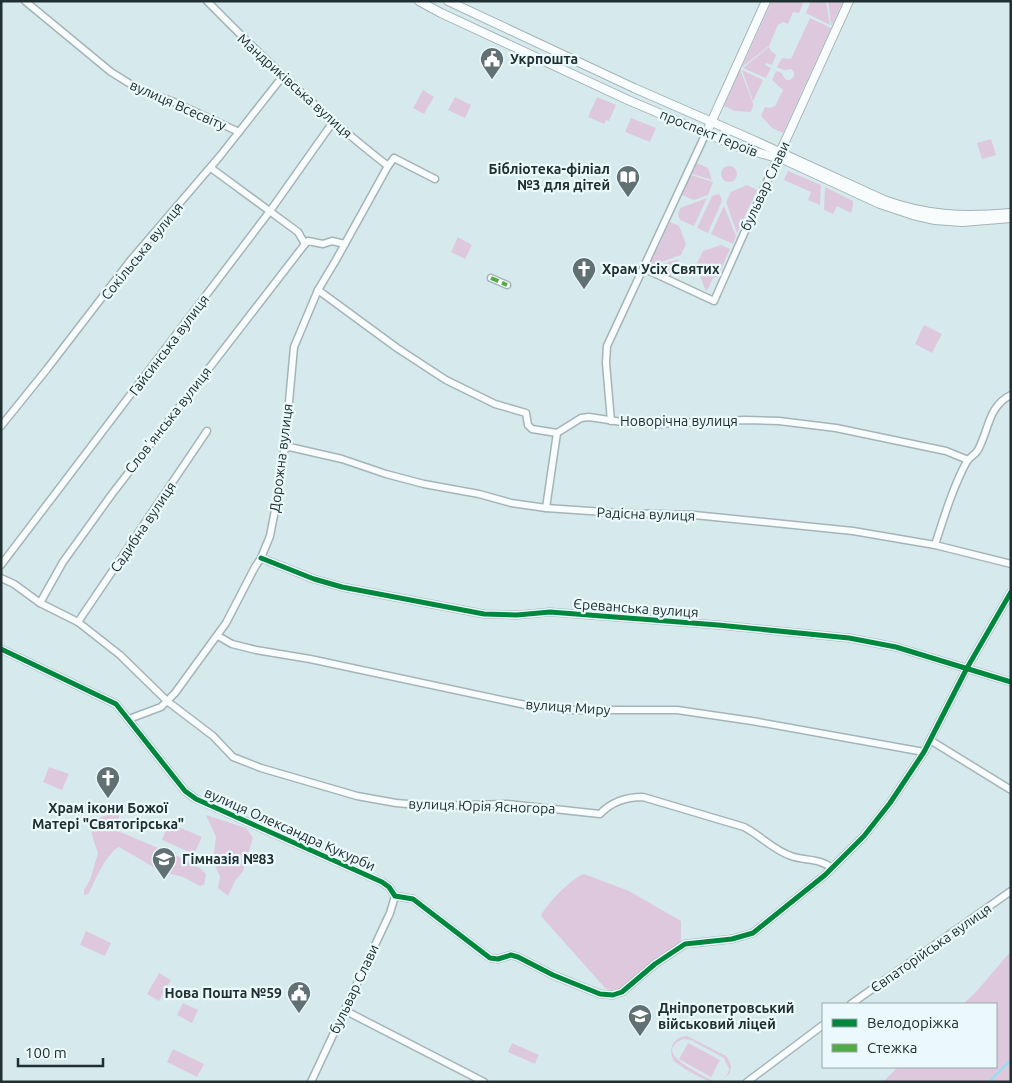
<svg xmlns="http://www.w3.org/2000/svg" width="1012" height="1083" font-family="Ubuntu,sans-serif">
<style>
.green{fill:#dec8dd;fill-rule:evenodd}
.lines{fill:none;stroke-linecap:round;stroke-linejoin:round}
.stream{stroke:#88e4f4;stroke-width:2}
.minor-casing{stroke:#a4b4b7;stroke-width:9}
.major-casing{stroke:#a4b4b7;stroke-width:10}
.minor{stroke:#f9fcfc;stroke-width:6}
.major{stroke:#f9fcfc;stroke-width:8}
.quiet{stroke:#52ab45;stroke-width:4;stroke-dasharray:8 4;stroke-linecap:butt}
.cycleway-casing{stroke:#ebf9fc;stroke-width:8}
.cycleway{stroke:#00873e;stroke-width:5}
.labels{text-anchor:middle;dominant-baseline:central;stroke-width:4.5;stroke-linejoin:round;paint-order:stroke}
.poi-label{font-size:14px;font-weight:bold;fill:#202f31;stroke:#ebf9fc;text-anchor:start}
.street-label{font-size:14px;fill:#202f31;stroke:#ebf9fc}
</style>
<rect width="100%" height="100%" fill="#d6eaee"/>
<!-- green -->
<g class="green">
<polygon points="772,1 800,1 803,4 799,13 793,12 788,24 783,22 778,25 769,46 742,67"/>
<polygon points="811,1 826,1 830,25 806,13"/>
<polygon points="828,1 843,1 832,25 831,25"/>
<polygon points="810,18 831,28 783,133 772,128 761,116 765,107 770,108 775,106 783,90 772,80 776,71 782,73 783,76 786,80 790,80 794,77 794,72 791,69 784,70 777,67 782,58 791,59"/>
<polygon points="769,47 771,51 776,55 772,65 766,63 765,65 771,68 766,78 743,68"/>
<polygon points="740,69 753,103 753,106 751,112 735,111 724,106"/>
<polygon points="742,70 763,80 753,101"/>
<polygon points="423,90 434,97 424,114 413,108"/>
<polygon points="455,97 471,105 465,118 448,110"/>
<polygon points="597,97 616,105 609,121 606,120 604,124 588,117"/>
<polygon points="631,118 656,128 650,142 625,132"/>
<polygon points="991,139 996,155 982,159 977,143"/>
<polygon points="697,163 708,168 712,180 692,174"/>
<circle cx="729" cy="174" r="8"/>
<polygon points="788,171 821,185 820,205 808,200 811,192 784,180"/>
<polygon points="691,175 713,182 708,195 694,200 682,195"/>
<polygon points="747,185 757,190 737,233 726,202 731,192"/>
<polygon points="825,187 853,201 853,206 851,213 837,206 833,214 824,210"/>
<polygon points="718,194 720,195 722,201 708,233 697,228 712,196"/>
<polygon points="707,198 694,226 680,220 678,215 680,208"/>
<polygon points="724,206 736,236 733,244 711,234"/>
<polygon points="670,222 679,226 686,244 681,255 652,265 650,264"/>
<polygon points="458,237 472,245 465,259 451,252"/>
<polygon points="721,245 730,249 718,276 713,278 707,291 705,289 696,265 703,251"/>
<polygon points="679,259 670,278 650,269 650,268"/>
<polygon points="924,325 942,334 932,353 915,344"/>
<polygon points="49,767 69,774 62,790 43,782"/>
<path d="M116 812 119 816 118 831 184 859 201 869 206 874 204 885 200 886 183 877 160 871 119 847C107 853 96 878 90 891L88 894 84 895V890L90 880 98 853 93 839 90 823 93 820Z"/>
<polygon points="206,815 246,828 253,838 243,871 235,881 228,896 218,888 220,877 213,860 216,837"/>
<polygon points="169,823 202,837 194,854 162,840"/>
<path d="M584 874 629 891 681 921V942L637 973 620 989 611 990 606 989 541 916C545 905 573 877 584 874Z"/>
<polygon points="86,931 111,943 105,956 80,945"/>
<polygon points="1011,951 1011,1082 883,1082 898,1067 996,1067 996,1004 963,1004 976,992"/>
<polygon points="159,973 171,980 159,1001 147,994"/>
<polygon points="183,1003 198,1010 192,1023 177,1015"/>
<path d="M687 1036 726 1056C738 1070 726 1083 709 1081 700 1078 681 1067 674 1061 667 1048 674 1037 687 1036ZM683 1039 691 1040 724 1058 729 1069C728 1075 724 1081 716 1081 710 1081 703 1075 698 1073 687 1066 656 1051 683 1039Z"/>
<polygon points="512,1043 539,1055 535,1064 508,1052"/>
<polygon points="688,1043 720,1060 711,1077 679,1059"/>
<polygon points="173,1049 204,1064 197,1077 167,1062"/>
</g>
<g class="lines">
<!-- stream -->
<polyline class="stream" points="989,1082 1011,1060"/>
<!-- minor casing -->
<g class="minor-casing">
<g id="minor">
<polyline points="25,1 111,72 140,90 174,102 239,132"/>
<path d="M207 1C264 59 323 116 388 166"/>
<polyline points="211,168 298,232 305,244"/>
<polyline points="305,244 308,241 323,244 332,241 345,244"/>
<polyline points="643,268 714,301 777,159"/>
<polyline points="491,278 507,285"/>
<polyline points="318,290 397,348 446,380 495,404 526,413 528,425 532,429 557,433 581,418 589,417 622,422 659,424 745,420 779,421 836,428 946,451 968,460"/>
<polyline points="611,421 606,363 607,346 706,133"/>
<polyline points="1,426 47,369 130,261 220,156 283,76"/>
<polyline points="285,446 342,459 386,474 424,484 479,494 511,503 546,508 619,513 694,515 853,531 935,545 1011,564"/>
<polyline points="546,508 557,433"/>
<path d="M935 545C944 517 953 487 967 461 970 457 975 455 978 450 989 430 988 406 1011 395"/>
<polyline points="261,558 314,579 342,587 484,614 517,615 550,612 718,625 849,638 896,647 1011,682"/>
<polyline points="1,565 270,211 333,122"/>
<path d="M1 578 14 584 40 603 78 622 120 655 167 701 213 736 233 757 261 768 357 796 396 803 431 806 507 804 600 814C612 801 626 797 643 797L744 827C760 835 773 850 791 856 805 861 820 858 832 868"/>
<polyline points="40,603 63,562 112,494 305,244"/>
<polyline points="78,622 207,431"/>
<polyline points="218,636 232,644 256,650 310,659 530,706 570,710 677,710 752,721 924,752"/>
<polyline points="1,649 116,704 185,791 196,799 382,882 389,887 395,896 413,899 490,958 498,959 511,955 518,957 553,975 600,994 613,995 622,992 655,964 685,944 732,939 753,933 825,875 864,836 890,803 924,752 967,668 1011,592"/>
<polyline points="129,719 161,707 175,693 226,623 255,567 261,558 270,536 276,505 285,446 294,347 318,290 336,260 388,166 394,158 435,179"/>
<polyline points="930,740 1011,790"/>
<polyline points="851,1004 1011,891"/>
<polyline points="344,1010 484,1082"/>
<polyline points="311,1082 390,913 395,896"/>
<polyline points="747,1082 823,1025"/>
</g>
</g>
<!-- major casing -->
<g class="major-casing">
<g id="major">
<polyline points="419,1 441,13 628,100 736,146 787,161 880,204 913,215 935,220 962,222 1011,218"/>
<path d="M448 1 634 88 753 140 884 200C927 216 965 217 1011 213"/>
<polyline points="709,127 766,1"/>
<polyline points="778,157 849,1"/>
</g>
</g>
<!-- minor -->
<use href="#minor" class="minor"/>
<!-- major -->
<use href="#major" class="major"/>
<!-- quiet -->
<polyline class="quiet" points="491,278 507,285"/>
<!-- cycleway casing -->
<g class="cycleway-casing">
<g id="cycleway">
<polyline points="261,558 314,579 342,587 484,614 517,615 550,612 718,625 849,638 896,647 1011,682"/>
<polyline points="1,649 116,704 185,791 196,799 382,882 389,887 395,896 413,899 490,958 498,959 511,955 518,957 553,975 600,994 613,995 622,992 655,964 685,944 732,939 753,933 825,875 864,836 890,803 924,752 967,668 1011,592"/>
</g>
</g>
<!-- cycleway -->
<use href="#cycleway" class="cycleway"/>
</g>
<!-- icons -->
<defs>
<g id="civic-pin" transform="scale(1.25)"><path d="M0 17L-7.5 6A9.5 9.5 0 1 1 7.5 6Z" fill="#607073" stroke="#ebf9fc"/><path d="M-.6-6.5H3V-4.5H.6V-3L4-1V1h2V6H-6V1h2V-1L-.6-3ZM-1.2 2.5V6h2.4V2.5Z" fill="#fff"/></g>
<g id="library-pin" transform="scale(1.25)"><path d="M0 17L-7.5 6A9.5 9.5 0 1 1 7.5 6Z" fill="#607073" stroke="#ebf9fc"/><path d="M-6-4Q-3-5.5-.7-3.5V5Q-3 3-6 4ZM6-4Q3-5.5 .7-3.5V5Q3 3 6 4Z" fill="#fff"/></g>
<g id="church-pin" transform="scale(1.25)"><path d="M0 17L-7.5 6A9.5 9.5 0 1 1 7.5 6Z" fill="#607073" stroke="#ebf9fc"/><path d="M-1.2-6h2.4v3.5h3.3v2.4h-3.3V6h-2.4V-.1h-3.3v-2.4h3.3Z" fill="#fff"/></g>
<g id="school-pin" transform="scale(1.25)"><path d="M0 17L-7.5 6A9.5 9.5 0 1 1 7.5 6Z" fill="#607073" stroke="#ebf9fc"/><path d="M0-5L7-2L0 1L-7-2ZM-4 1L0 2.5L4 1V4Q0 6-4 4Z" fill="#fff"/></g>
</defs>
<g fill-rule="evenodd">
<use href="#civic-pin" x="492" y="59"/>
<use href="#library-pin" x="628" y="177"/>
<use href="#church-pin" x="584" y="269"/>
<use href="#church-pin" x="108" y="778"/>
<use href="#school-pin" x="164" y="859"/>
<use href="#civic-pin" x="299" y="993"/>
<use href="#school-pin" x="640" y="1016"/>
</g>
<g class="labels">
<!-- poi labels -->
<g class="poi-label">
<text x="510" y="59">Укрпошта</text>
<text x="610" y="169" text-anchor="end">Бібліотека-філіал<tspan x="610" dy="16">№3 для дітей</tspan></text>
<text x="602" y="269">Храм Усіх Святих</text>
<text x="108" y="808" text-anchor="middle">Храм ікони Божої<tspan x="108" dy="16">Матері "Святогірська"</tspan></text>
<text x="182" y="859">Гімназія №83</text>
<text x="282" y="993" text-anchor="end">Нова Пошта №59</text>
<text x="658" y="1008">Дніпропетровський<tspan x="658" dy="16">військовий ліцей</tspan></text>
</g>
<!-- street labels -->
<g class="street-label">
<text transform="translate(295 86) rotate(42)">Мандриківська вулиця</text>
<text transform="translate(178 105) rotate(24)">вулиця Всесвіту</text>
<text transform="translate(709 133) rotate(22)">проспект Героїв</text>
<text transform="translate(765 186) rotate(-65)">бульвар Слави</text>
<text transform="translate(142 251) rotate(-51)">Сокільська вулиця</text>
<text transform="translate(169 345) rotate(-53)">Гайсинська вулиця</text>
<text transform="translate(168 420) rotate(-52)">Словʼянська вулиця</text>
<text x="679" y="421">Новорічна вулиця</text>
<text transform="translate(281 458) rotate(-83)">Дорожна вулиця</text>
<text transform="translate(646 514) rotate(2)">Радісна вулиця</text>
<text transform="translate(143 527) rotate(-56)">Садибна вулиця</text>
<text transform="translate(636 608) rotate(4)">Єреванська вулиця</text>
<text transform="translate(568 707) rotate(4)">вулиця Миру</text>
<text transform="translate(482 806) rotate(2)">вулиця Юрія Ясногора</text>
<text transform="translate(290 829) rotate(24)">вулиця Олександра Кукурби</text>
<text transform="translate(931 948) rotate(-35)">Євпаторійська вулиця</text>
<text transform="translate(354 989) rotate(-65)">бульвар Слави</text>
</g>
</g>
<!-- border -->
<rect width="1012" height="1083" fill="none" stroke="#202f31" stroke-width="5"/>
<!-- legend -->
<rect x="822" y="1003" width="175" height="65" fill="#ebf9fc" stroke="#9aa8ab"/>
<rect x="832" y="1019" width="25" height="8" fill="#00873e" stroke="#9aa8ab"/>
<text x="867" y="1028" font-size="15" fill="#202f31">Велодоріжка</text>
<rect x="832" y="1044" width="25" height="8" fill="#52ab45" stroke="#9aa8ab"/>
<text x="867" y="1053" font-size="15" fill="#202f31">Стежка</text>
<!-- scale -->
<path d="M18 1058v8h85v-8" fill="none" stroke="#202f31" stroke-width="2.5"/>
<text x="25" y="1058" font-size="15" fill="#202f31" stroke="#ebf9fc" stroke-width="4" paint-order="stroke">100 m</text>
</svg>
